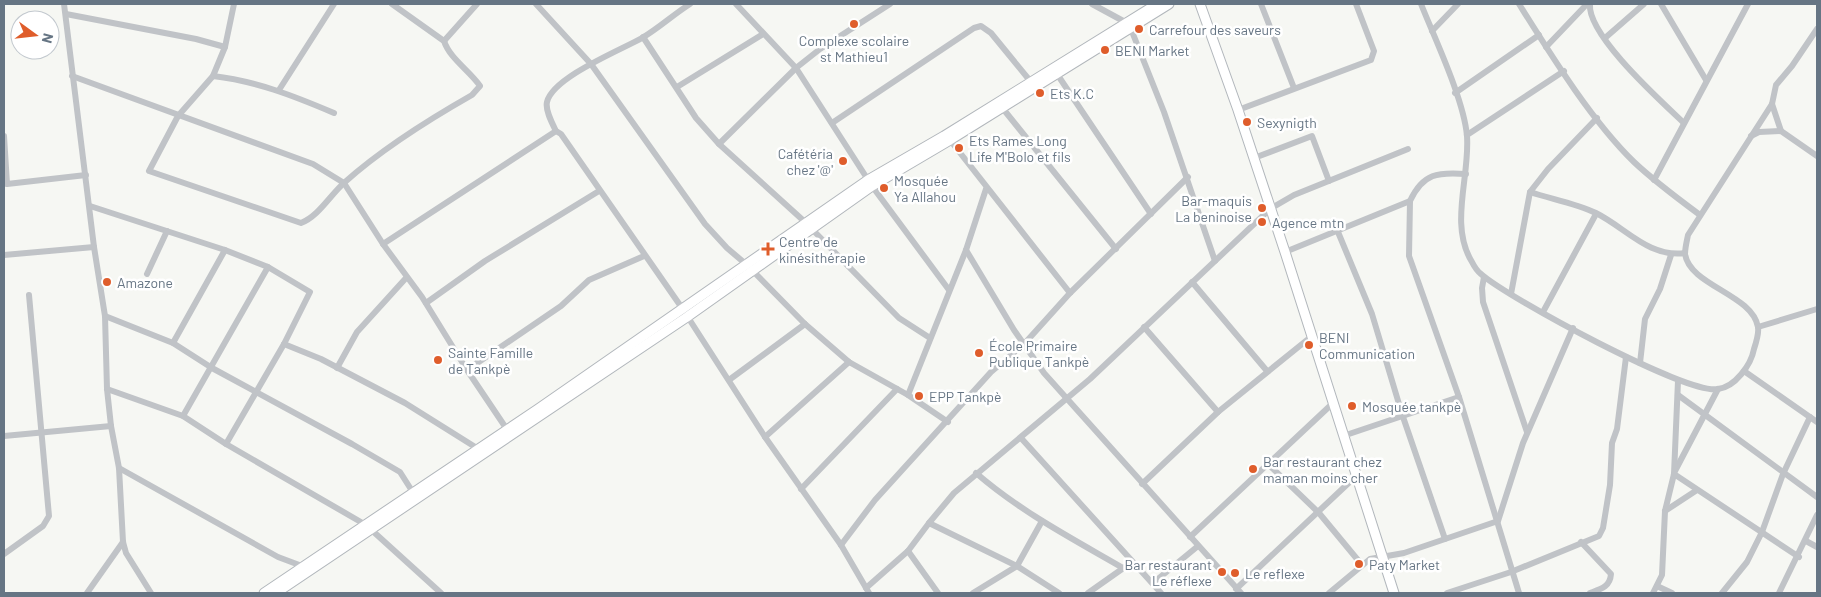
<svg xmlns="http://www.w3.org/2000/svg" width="1821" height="597" font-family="Barlow,sans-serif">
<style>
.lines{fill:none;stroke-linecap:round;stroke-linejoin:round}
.secondary-casing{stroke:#b2b7bc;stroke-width:11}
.minor{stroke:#c0c3c7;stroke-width:6}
.secondary{stroke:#fff;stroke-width:9}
.poi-dot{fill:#df5d2b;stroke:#fff;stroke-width:2}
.labels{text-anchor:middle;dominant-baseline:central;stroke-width:5;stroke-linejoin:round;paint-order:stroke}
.poi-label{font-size:14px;fill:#667584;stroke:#fff;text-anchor:start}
</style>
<rect width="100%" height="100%" fill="#f6f7f3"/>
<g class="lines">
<!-- secondary casing -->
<g class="secondary-casing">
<g id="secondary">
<polyline points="1200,4 1238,110 1285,252 1394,593"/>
<polyline points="264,593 538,409 868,180 944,136 1157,4"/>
<polyline points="276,593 687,317 872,186 950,140 1169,4"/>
</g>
</g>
<!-- minor -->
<g class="minor">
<polyline points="64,4 94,247 105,316 107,389 111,426 119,468 123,542 126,553 151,593"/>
<path d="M234 4 225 47 213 76 178 116 149 171 301 223C319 216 330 195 345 182 383 148 428 120 472 95L480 86C470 71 450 59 444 41L392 4"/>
<polyline points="536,4 591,64 705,224 727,248 747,265 805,324 849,362 908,395 948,422"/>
<path d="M690 4C674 14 659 28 642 38 621 50 553 77 547 102 545 110 552 123 556 131L561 134 682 308 765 437 841 545 869 593"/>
<polyline points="736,4 796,68 872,186 949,290"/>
<polyline points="1092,4 1127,23 1131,29 1164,112 1215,261"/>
<polyline points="1261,4 1294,88"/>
<path d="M1421 4C1435 39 1464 100 1467 136 1470 177 1449 225 1472 262 1474 266 1477 271 1481 274 1508 298 1687 395 1718 389 1735 387 1751 365 1754 349 1756 343 1759 333 1758 327 1752 294 1690 286 1685 254 1685 248 1687 240 1688 235L1772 104 1776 85 1792 66 1817 29"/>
<path d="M1519 4C1551 55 1591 120 1634 162 1654 181 1677 198 1700 215"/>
<path d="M1590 4C1587 35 1661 101 1684 123"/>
<polyline points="1661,4 1706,80"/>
<polyline points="66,14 196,39 225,47"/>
<polyline points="1432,31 1458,4"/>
<polyline points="643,37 696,118 719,144 805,222 899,318 930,338"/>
<polyline points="1605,38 1644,4"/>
<polyline points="444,41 477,4"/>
<polyline points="1546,47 1587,4"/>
<polyline points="1057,74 1151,214"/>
<polyline points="72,76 313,164 344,183 383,244 422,297 467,370 508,431"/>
<path d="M213 76C256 81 294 96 334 113"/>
<polyline points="677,87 763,34"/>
<polyline points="279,90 334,4"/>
<polyline points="1455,93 1539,35"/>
<polyline points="1772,104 1781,131 1817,156"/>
<polyline points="1000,105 1116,249"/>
<polyline points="1238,110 1371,60 1374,51 1356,4"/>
<polyline points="832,123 974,28 981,26 991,33 1031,82"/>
<polyline points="1467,135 1564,71"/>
<polyline points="4,136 7,184 86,175"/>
<polyline points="1751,136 1759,132 1781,131"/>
<polyline points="950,140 1070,293"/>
<polyline points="719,144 796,68 820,49 890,4"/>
<polyline points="1254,158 1312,136 1329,181"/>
<polyline points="1654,180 1748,4"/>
<path d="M1530 192C1551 199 1575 203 1596 213 1626 228 1649 258 1685 253"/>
<polyline points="1410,201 1409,256 1459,397 1519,593"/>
<polyline points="90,206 225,250 268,267 310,292 284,344 226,444"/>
<polyline points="1338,232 1372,314 1402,414 1445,539"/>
<polyline points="383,244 556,131"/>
<polyline points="966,250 1014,330 1044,373 1241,593"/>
<path d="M1285 252 1410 201C1423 173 1438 172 1466 174"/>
<polyline points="4,255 94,247"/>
<polyline points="147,274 167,231"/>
<polyline points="1484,277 1482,288 1483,302 1527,432"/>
<polyline points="1192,282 1267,371"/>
<polyline points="1511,294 1530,192 1548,169 1597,118"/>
<polyline points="426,303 485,261 599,191"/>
<polyline points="1543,312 1596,214"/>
<polyline points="105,316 173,343 212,368 352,444 400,472 414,494"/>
<polyline points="1144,327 1218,412"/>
<polyline points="1758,327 1817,309"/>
<polyline points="173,343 225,250"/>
<polyline points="284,344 321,359 405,403 480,450"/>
<polyline points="1640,363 1645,319 1660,289 1671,255"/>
<polyline points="337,368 357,332 406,278"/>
<polyline points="467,370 561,306 589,280 644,256"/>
<polyline points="1744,371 1817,422"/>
<polyline points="729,380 805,324"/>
<polyline points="107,389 183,416 226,444 366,525 441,593"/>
<polyline points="908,395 966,250 986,189"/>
<polyline points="1678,395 1817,497"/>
<polyline points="183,416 268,267"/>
<polyline points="4,436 111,426"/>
<polyline points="1343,436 1459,397"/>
<polyline points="765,437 849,362"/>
<polyline points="1021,438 1161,593"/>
<polyline points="1268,464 1319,513 1362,565"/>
<polyline points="119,468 278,557 302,566 304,569"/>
<polyline points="1675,471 1718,389"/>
<path d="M976 473C1021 512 1073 539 1123 568"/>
<polyline points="1674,474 1799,557"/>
<polyline points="1142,484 1218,412 1312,336"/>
<polyline points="801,489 897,389"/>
<polyline points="1665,511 1697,490"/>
<polyline points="929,523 954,493 1090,379 1270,209 1294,195 1408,149"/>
<polyline points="1190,537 1332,404"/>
<polyline points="1806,541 1817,547"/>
<path d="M1581 542 1611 574C1610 587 1601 589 1590 593"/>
<polyline points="841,545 875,500 991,372 1025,343 1070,293 1188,177"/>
<polyline points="908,551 938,593"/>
<polyline points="4,554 43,526 49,516 29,295"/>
<polyline points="1153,583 1198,546"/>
<polyline points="1657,586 1672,593"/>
<polyline points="866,588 908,551 929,523 1017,566 1059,593"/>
<polyline points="1236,589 1355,477"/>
<polyline points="87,593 123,542"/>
<polyline points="973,593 1017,566 1042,521"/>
<polyline points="1088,593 1132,562"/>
<polyline points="1329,593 1370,559 1404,553 1498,521 1523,443 1573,328"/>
<polyline points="1447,593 1511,572 1599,536 1603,528 1610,485 1612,443 1617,429 1626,357"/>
<polyline points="1653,593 1662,575 1665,511 1674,474 1678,381"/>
<polyline points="1722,593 1747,562 1762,532 1783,474 1810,417"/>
<polyline points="1779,593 1817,515"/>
</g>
<!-- secondary -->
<use href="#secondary" class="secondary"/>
</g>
<!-- markers -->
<g class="poi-dot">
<circle cx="854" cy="24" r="5"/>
<circle cx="1139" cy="29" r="5"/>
<circle cx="1105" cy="50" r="5"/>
<circle cx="1040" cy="93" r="5"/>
<circle cx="1247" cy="122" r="5"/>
<circle cx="959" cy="148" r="5"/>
<circle cx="843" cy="161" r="5"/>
<circle cx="884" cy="188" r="5"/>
<circle cx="1262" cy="208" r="5"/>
<circle cx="1262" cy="222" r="5"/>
<path d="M765.5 241.5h5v5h5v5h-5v5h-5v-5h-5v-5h5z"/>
<circle cx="107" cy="282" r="5"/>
<circle cx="1309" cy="345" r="5"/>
<circle cx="979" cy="353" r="5"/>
<circle cx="438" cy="360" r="5"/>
<circle cx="919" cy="396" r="5"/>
<circle cx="1352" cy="406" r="5"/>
<circle cx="1253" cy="469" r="5"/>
<circle cx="1359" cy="564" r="5"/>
<circle cx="1222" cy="572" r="5"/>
<circle cx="1235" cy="573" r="5"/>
</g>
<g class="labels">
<!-- poi labels -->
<g class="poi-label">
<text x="1149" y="29">Carrefour des saveurs</text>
<text x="854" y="40" text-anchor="middle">Complexe scolaire<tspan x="854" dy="16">st Mathieu1</tspan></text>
<text x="1115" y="50">BENI Market</text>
<text x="1050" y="93">Ets K.C</text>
<text x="1257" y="122">Sexynigth</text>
<text x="969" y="140">Ets Rames Long<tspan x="969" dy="16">Life M'Bolo et fils</tspan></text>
<text x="833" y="153" text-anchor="end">Cafétéria<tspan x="833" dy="16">chez '@'</tspan></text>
<text x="894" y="180">Mosquée<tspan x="894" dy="16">Ya Allahou</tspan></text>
<text x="1252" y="200" text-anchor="end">Bar-maquis<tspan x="1252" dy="16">La beninoise</tspan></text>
<text x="1272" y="222">Agence mtn</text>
<text x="779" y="241">Centre de<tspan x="779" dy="16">kinésithérapie</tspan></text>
<text x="117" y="282">Amazone</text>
<text x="1319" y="337">BENI<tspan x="1319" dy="16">Communication</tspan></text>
<text x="989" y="345">École Primaire<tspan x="989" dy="16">Publique Tankpè</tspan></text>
<text x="448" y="352">Sainte Famille<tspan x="448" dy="16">de Tankpè</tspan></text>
<text x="929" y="396">EPP Tankpè</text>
<text x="1362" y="406">Mosquée tankpè</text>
<text x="1263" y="461">Bar restaurant chez<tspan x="1263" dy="16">maman moins cher</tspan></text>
<text x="1212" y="564" text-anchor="end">Bar restaurant<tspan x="1212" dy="16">Le réflexe</tspan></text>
<text x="1369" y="564">Paty Market</text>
<text x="1245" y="573">Le reflexe</text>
</g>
</g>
<!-- border -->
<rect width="1821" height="597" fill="none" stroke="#667584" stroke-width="10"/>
<!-- north arrow -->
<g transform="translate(35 35) rotate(105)"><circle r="24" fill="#ffffff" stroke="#c2c8ce"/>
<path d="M0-4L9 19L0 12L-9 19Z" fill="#df5d2b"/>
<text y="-8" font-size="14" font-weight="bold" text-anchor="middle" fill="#667584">N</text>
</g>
</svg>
